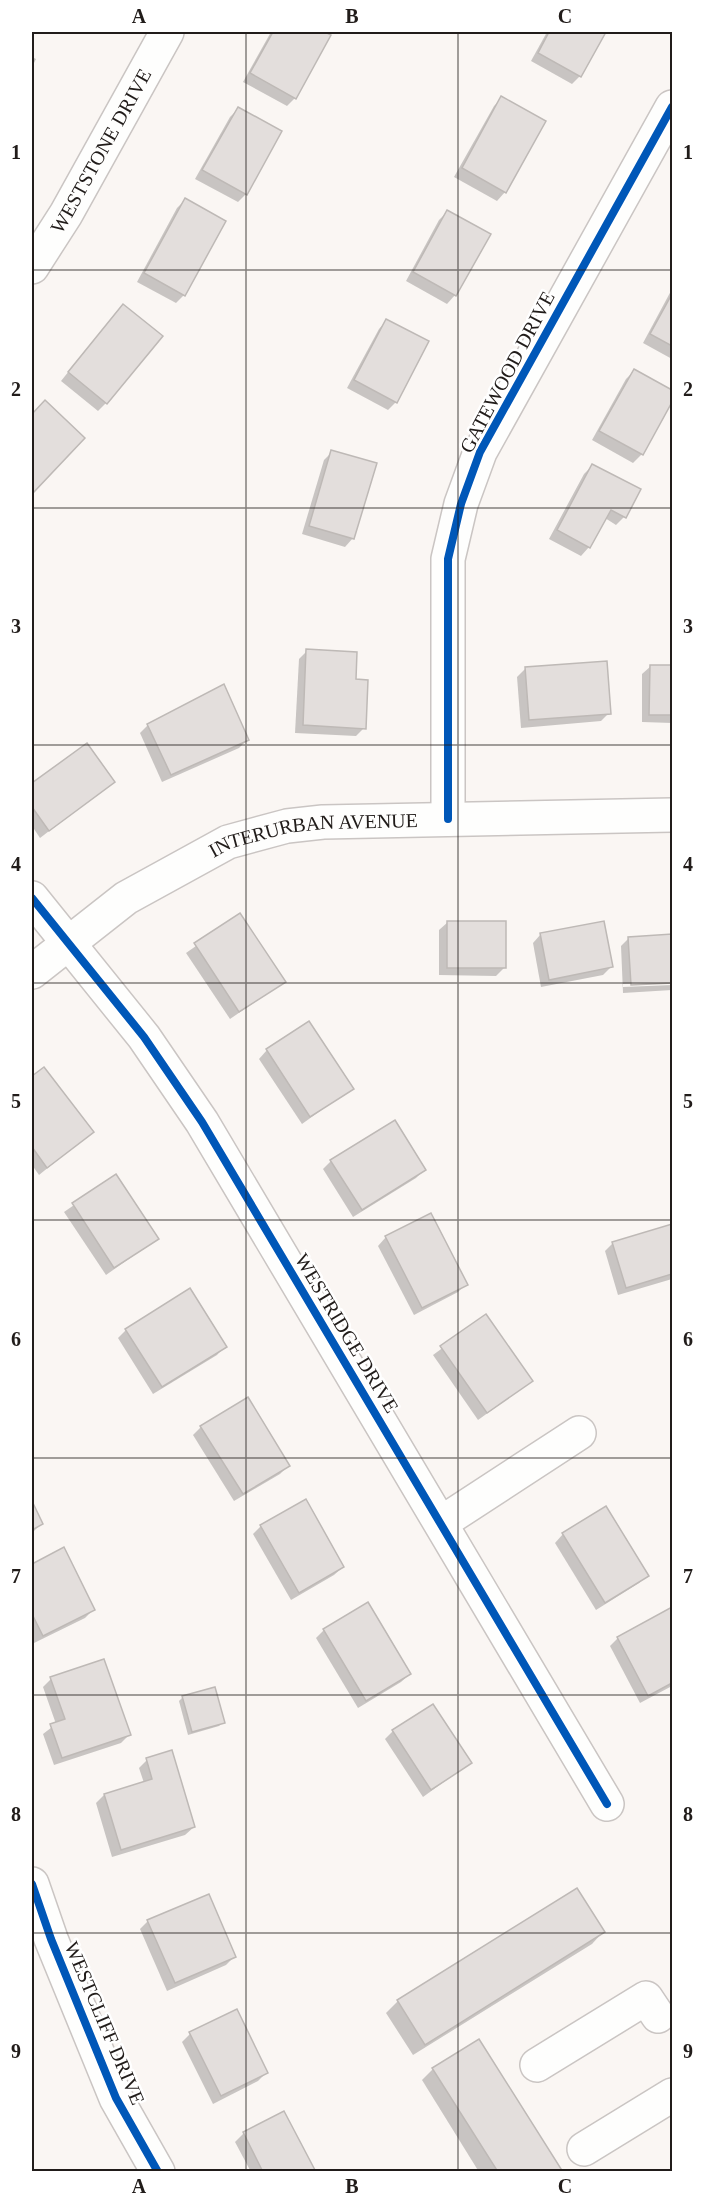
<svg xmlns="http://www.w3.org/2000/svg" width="704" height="2203" font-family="Georgia,serif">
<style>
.shadow{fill:#0003}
.building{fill:#e3dedc;stroke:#beb9b6;stroke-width:1.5}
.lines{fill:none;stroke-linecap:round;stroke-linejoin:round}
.minor-casing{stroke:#cac5c3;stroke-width:36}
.minor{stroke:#fefefd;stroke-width:33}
.cycleway-casing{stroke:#fff;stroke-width:11}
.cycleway{stroke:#0057b8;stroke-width:8}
.grid{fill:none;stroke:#211c1a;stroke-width:1.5;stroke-opacity:0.55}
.labels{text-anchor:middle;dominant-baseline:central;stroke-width:5;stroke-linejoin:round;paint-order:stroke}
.street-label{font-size:20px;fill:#211c1a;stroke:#fff}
.neatline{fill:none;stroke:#211c1a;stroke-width:2}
.grid-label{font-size:20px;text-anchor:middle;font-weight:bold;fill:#211c1a}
</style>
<rect width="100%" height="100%" fill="#faf6f3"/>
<!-- shadow -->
<g class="shadow">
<polygon points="271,32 322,32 329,36 295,98 287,106 243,82"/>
<polygon points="547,32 604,32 580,76 572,84 531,61"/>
<polygon points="32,57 36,59 32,67"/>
<polygon points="502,98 505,192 497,201 454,177 494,106"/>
<polygon points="238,109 246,194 238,202 195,179 230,117"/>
<polygon points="185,200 184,295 176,303 137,282 177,208"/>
<polygon points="447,212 455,295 447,304 406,281 439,220"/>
<polygon points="672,289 672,359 643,343"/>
<polygon points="115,314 106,403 98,411 61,381"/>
<polygon points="387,320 396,402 388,410 347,388 379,329"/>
<polygon points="634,371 672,392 672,399 642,454 633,463 592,440 626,379"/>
<polygon points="37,410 83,439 32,491 32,416"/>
<polygon points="332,452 353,538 345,547 302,534 324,460"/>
<polygon points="592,466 624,517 616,525 605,518 589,547 581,556 549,539 584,474"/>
<polygon points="307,651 354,680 364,728 356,736 295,733 299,659"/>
<polygon points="651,666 672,666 672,723 642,722 642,674"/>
<polygon points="525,669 609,713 601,721 521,728 517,677"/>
<polygon points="148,725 247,740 239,748 162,782 140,733"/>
<polygon points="86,745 113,782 40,838 32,826 32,785"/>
<polygon points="240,915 284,982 230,1019 186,953"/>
<polygon points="448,922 505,967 496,976 439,975 439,930"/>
<polygon points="541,934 611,967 603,975 541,987 533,943"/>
<polygon points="672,936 672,982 623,984 623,987 672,985 672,990 623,993 621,946 629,938"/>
<polygon points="267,1050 352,1088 302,1124 259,1059"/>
<polygon points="43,1069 92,1132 39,1175 32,1165 32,1078"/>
<polygon points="331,1161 424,1170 416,1178 353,1217 323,1169"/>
<polygon points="116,1176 157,1239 106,1275 64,1212"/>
<polygon points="672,1226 672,1279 618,1295 605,1251 613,1243"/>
<polygon points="386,1237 466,1284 458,1292 414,1315 378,1246"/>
<polygon points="486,1316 532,1381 478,1420 433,1355"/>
<polygon points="126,1330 225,1346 217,1355 153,1394 118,1338"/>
<polygon points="201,1427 288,1466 280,1474 234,1501 193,1435"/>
<polygon points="32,1504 41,1524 32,1533"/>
<polygon points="261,1526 343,1567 334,1575 291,1600 253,1534"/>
<polygon points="563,1534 647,1575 639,1583 596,1610 555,1543"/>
<polygon points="63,1549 93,1610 85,1618 34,1643 32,1638 32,1565"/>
<polygon points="367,1604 410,1674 401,1682 358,1708 316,1638 324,1630"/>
<polygon points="672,1609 672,1686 640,1703 610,1646 618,1638"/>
<polygon points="51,1679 129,1735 121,1743 54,1765 43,1734 56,1724 43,1687"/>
<polygon points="183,1697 223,1722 219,1726 188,1735 179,1701"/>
<polygon points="393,1731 470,1763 423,1797 385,1739"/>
<polygon points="147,1760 194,1827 185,1835 112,1857 96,1803 104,1795 144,1783 139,1768"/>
<polygon points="148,1921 234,1957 226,1965 167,1991 140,1929"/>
<polygon points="603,1932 592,1944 413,2055 386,2013 398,2001"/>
<polygon points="190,2034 266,2073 258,2081 213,2104 182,2042"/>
<polygon points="433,2069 561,2172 479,2172 422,2080"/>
<polygon points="283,2113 314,2172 251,2172 235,2142 243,2134"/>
</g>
<!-- building -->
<g class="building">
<polygon points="273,32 325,32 331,35 296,99 250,73"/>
<polygon points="549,32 606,32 581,77 538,53"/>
<polygon points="501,96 546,121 506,193 462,168"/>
<polygon points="238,107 282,131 247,195 202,170"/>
<polygon points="185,198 226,221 185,296 144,273"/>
<polygon points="447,210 491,234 456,296 413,272"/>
<polygon points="672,294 672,346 650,334"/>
<polygon points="123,304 163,336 107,404 68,372"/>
<polygon points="386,319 429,341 397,403 354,380"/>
<polygon points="634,369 672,390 672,402 643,455 599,431"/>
<polygon points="45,400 85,438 32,494 32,414"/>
<polygon points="331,450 377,463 354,539 309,526"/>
<polygon points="592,464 641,489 626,518 611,510 590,548 557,530"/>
<polygon points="306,649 357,652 356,679 368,680 366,729 303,725"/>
<polygon points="607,661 611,714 529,720 525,667"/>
<polygon points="650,665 672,665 672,715 649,715"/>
<polygon points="224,684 249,740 171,775 147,724"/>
<polygon points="87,743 115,782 49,831 32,807 32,783"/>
<polygon points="240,913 286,982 239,1012 194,943"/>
<rect x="447" y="921" width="59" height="47"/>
<polygon points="604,921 613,967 549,980 540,933"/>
<polygon points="672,934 672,983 631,985 628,937"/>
<polygon points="309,1021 354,1089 310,1117 266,1049"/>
<polygon points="44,1067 94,1132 47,1168 32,1147 32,1076"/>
<polygon points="395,1120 426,1170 362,1210 330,1160"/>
<polygon points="116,1174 159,1239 114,1268 72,1203"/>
<polygon points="431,1213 468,1285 422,1308 385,1236"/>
<polygon points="672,1224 672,1274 626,1288 612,1242"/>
<polygon points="190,1288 227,1347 162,1387 125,1329"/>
<polygon points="486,1314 533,1381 487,1413 440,1346"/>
<polygon points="248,1397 290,1466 243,1494 200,1426"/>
<polygon points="306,1499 344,1567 299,1593 260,1525"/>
<polygon points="32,1501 43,1524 32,1530"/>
<polygon points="606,1506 649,1576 605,1603 562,1533"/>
<polygon points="64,1547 95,1610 43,1636 32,1614 32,1564"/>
<polygon points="368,1602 411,1674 366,1701 323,1629"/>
<polygon points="672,1607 672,1683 648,1696 617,1637"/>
<polygon points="104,1659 131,1735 62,1758 50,1724 65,1719 50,1677"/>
<polygon points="215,1687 225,1723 192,1732 182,1696"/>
<polygon points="433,1704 472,1763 431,1790 392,1730"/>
<polygon points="172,1750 195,1827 121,1850 104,1794 152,1779 146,1758"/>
<polygon points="577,1888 605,1932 425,2045 397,2000"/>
<polygon points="209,1894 236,1957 175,1983 147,1920"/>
<polygon points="237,2009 268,2073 221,2096 189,2032"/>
<polygon points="479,2039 563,2172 498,2172 432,2068"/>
<polygon points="284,2111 316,2172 263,2172 243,2132"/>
</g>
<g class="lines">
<!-- minor casing -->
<g class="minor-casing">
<g id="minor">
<path id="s1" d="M32 267 66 214 167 32"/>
<polyline points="448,819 448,559 461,504 480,452 672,107"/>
<polyline points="32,898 144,1037 202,1122 607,1804"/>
<path id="s2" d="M32 972 126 898 228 842 287 826 323 822 672 815"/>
<polyline points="441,1523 579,1433"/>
<polyline points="32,1884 51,1939 116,2098 158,2172"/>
<polyline points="537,2065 646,1998 658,2016"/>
<polyline points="584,2149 672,2095"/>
</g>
</g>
<!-- minor -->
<use href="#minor" class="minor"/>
<!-- cycleway casing -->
<g class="cycleway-casing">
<g id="cycleway">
<polyline points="448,819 448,559 461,504 480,452 672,107"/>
<polyline points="32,898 144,1037 202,1122 607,1804"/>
<polyline points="32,1884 51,1939 116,2098 158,2172"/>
</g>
</g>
<!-- cycleway -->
<use href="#cycleway" class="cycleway"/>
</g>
<!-- grid -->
<path class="grid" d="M246 32V2172M458 32V2172M32 270H672M32 508H672M32 745H672M32 983H672M32 1220H672M32 1458H672M32 1695H672M32 1933H672"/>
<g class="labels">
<!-- street labels -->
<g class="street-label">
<text stroke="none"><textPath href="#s1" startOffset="135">WESTSTONE DRIVE</textPath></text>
<text transform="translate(507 372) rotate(-62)">GATEWOOD DRIVE</text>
<text stroke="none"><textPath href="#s2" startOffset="322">INTERURBAN AVENUE</textPath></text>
<text transform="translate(347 1333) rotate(59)">WESTRIDGE DRIVE</text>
<text transform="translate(105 2023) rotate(67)">WESTCLIFF DRIVE</text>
</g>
</g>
<!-- border -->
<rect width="704" height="2203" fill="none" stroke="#ffffff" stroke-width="66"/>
<rect x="33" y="33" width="638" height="2137" class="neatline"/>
<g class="grid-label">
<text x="139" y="23">A</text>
<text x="352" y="23">B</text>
<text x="565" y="23">C</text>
<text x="16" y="159">1</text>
<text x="688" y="159">1</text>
<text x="16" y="396">2</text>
<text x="688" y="396">2</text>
<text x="16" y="633">3</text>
<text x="688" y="633">3</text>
<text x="16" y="871">4</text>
<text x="688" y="871">4</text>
<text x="16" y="1108">5</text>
<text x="688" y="1108">5</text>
<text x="16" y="1346">6</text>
<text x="688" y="1346">6</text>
<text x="16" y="1583">7</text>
<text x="688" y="1583">7</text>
<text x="16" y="1821">8</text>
<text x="688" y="1821">8</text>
<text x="16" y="2058">9</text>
<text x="688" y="2058">9</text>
<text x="139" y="2193">A</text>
<text x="352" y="2193">B</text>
<text x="565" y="2193">C</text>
</g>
</svg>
